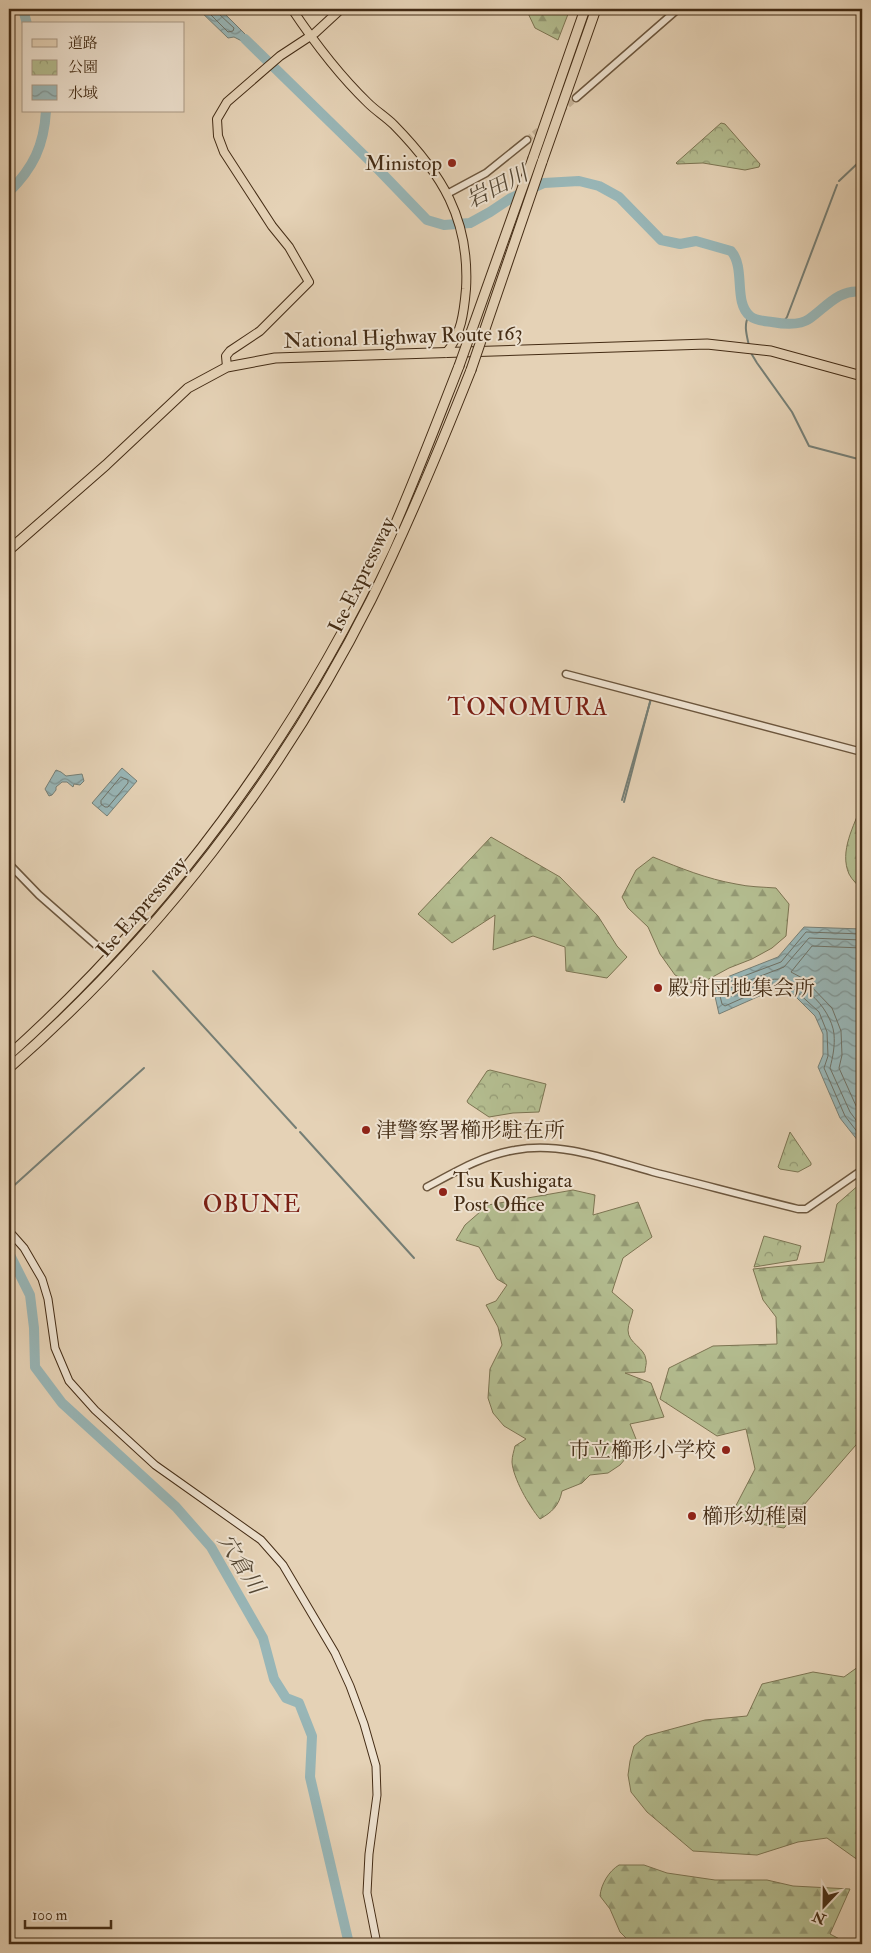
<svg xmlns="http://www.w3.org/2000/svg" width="871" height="1953" font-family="'IM FELL Double Pica','Noto Serif JP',serif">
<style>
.forest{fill:url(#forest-firs);stroke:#7c7452}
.park{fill:url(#park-crowns);stroke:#7c7452}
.water{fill:url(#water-waves);stroke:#767f76}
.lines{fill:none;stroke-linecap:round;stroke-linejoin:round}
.shore{stroke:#6e7166;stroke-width:1}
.stream{stroke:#767f76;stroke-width:2}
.river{stroke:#98b6b7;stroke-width:10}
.tertiary-tunnel{stroke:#c5b196;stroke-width:6;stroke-dasharray:6 3;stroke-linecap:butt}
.tertiary-casing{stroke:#6c563d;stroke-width:9}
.secondary-casing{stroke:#442c15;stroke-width:9}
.primary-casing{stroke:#442c15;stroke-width:10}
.trunk-casing{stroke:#442c15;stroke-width:11}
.motorway-casing{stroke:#442c15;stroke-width:11}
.tertiary{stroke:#eee2d0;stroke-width:6}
.secondary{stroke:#eee2d0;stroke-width:7}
.primary{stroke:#e5d2b6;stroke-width:8}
.trunk{stroke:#e5d2b6;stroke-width:9}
.motorway{stroke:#e5d2b6;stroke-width:9}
.motorway-bridge-casing{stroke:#442c15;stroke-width:11;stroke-linecap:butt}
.motorway-bridge{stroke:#e5d2b6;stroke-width:9}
.poi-dot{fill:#8f2418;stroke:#eee2d0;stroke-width:2}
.labels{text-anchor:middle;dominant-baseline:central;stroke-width:4;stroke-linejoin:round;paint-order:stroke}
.poi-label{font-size:21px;fill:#442c15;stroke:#eee2d0;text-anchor:start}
.street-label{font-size:21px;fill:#442c15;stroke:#eee2d0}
.water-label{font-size:22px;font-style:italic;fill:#554835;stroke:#eee2d0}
.quarter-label{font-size:24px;letter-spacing:1px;fill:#7a1f14;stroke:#eee2d0}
</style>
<defs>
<pattern id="forest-firs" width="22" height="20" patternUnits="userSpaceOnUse" patternTransform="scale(1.25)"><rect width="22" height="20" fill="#b3bc8f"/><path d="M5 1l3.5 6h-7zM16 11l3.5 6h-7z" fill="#939974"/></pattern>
<pattern id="park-crowns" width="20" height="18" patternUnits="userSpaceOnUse" patternTransform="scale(1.25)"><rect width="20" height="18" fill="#b3bc8f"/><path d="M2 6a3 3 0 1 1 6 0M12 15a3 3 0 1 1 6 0" fill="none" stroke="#939974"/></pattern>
<pattern id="water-waves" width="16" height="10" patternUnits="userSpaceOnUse" patternTransform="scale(1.25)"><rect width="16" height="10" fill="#98b6b7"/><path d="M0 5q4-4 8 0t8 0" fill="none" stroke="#7e9494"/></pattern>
</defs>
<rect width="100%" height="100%" fill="#e5d2b6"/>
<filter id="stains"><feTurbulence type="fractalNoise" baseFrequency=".004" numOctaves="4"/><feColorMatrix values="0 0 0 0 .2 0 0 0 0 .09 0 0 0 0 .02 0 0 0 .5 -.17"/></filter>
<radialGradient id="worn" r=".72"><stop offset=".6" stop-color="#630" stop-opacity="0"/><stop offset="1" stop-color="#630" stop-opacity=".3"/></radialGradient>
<!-- forest -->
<g class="forest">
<polygon points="526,9 570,9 558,40 535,28"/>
<path d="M862 804V914L860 908 862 890C858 885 852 880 849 874 839 851 854 826 862 804Z"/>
<polygon points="491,837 560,877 598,916 617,946 627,957 607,978 566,971 565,947 533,936 493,950 495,915 452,943 418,914"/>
<path d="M653 857C680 868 707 879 736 884 749 887 763 887 776 888L789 904 786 936 772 948 752 959 729 968 707 980 691 983 675 975 660 954 648 927 628 908 622 897 636 870Z"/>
<polygon points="861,1183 862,1438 784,1528 729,1519 755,1469 746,1429 717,1436 660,1399 669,1368 713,1346 777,1344 776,1317 763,1300 753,1269 824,1262 837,1204"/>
<path d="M573 1190 595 1195 593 1215 638 1202 652 1237 623 1258 612 1292 633 1310C632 1316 628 1324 628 1330 628 1344 645 1347 646 1360 647 1363 645 1368 645 1372L625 1373 651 1383 664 1417 630 1424 638 1444 620 1465 608 1473 590 1475 582 1483 562 1491C559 1506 552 1512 540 1519 529 1506 513 1478 512 1462 512 1456 514 1451 515 1446L526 1439 504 1426 493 1413 488 1398 490 1369 502 1345 498 1327 486 1305 496 1301 507 1285 497 1279 479 1247 456 1240 465 1225 488 1205Z"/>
<polygon points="862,1664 862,1863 827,1838 798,1842 757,1855 693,1851 647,1812 631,1792 628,1775 630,1761 634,1746 646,1736 705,1720 747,1716 762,1684 813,1672 844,1677"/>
<path d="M619 1865H644L667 1873 715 1880H767L793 1886 850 1889 830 1934 849 1944H632L620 1932 610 1909 600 1896C601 1884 609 1871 619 1865Z"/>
</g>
<!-- park -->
<g class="park">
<polygon points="721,123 725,124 760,164 759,167 745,170 703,163 677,164 676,163"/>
<polygon points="490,1070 546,1084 539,1112 513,1113 489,1117 468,1103 467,1101 487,1071"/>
<polygon points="790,1132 811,1163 811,1165 798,1172 780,1169 778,1167"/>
<polygon points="764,1236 801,1246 797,1260 754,1267"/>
</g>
<!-- water -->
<g class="water">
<polygon points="198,9 220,9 263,52 234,37 228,38"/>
<polygon points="122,768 137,781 107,816 92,803"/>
<polygon points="56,770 61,772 66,776 82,774 84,781 80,785 74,784 73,787 67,782 62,782 56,787 56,790 52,795 49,796 45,789"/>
<polygon points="804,927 862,929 862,1146 840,1118 818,1067 823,1055 823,1034 815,1016 792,993 773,990 719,1014 712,983 778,957"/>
</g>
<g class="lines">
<!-- shore -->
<g class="shore">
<polyline points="205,9 228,32 233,31 234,28 219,14 217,9"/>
<polygon points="121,777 128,780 128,783 108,807 105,807 101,804 101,801"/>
<polyline points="862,934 806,932 781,962 720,985 718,988 722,1004 725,1006 772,985 794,989 819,1012 827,1032 828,1056 824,1068 845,1116 862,1138"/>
<path d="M862 940 809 938 784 967 727 989 725 991 727 996 729 997 769 980C797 973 831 1007 834 1034 835 1046 833 1056 830 1068L850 1112 862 1128"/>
<polyline points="862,948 812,946 791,972 804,979 832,1008 841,1031 842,1055 839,1068 857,1108 862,1116"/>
</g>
<!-- stream -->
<g class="stream">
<polyline points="839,181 858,163 862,162"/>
<polyline points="782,324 787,317 837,185"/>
<path d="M749 346C747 336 743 324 749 316"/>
<polyline points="751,353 757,363 792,412 809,446 862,460"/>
<polyline points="622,800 651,699"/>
<polyline points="624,802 651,698"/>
<polyline points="153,971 296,1128"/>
<polyline points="300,1132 414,1258"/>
<polyline points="9,1190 144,1068"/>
</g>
<!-- river -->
<g class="river">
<polyline points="23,9 27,24"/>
<path d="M245 39 373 164 427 220 444 225 470 223 490 212 511 198 544 183 579 181 599 186 619 197 661 240 680 244 696 241 731 251C746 268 733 302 750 316 756 321 765 321 772 322 783 324 799 326 809 319 826 307 840 288 862 292"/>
<path d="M9 192C33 168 44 146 46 111"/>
<polyline points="9,1253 30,1295 34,1328 35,1367 62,1403 176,1507 211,1547 263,1638 274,1679 286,1698 299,1703 312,1736 310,1777 349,1944"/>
</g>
<!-- tertiary-tunnel -->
<polyline class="tertiary-tunnel" points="527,140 576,98"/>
<!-- tertiary casing -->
<g class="tertiary-casing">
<g id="tertiary">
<polyline points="576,98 678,9"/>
<polyline points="447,194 486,173 527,140"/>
<polyline points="566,674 862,752"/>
<polyline points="9,864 39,895 96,945 109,949"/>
<path d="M427 1187C455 1172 483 1155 515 1150 561 1141 609 1160 653 1172 701 1184 749 1197 798 1209H806L862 1170"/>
</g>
</g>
<!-- secondary casing -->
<g class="secondary-casing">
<polyline id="secondary" points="9,1231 24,1248 42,1279 48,1299 55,1348 69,1381 95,1410 155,1465 261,1540 283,1565 335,1653 350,1686 364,1724 376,1766 377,1795 369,1854 367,1893 377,1944"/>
</g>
<!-- primary casing -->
<g class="primary-casing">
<g id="primary">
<path d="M292 9C314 42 339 75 368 103 376 111 386 117 394 125 442 174 470 219 466 289 464 312 461 336 446 353"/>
<polyline points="227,367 226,356 230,351 260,331 309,282 289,247 272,226 224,152 218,136 217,119 227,102 280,56 315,33 341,9"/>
</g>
</g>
<!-- trunk casing -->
<g class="trunk-casing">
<polyline id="trunk" points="9,550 106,465 188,388 227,367 275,358 707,344 771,351 862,376"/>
</g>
<!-- motorway casing -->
<g class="motorway-casing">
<g id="motorway">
<polyline points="533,158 585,9"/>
<polyline points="542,162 596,9"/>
<path d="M9 1055C167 913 294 741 385 548 412 488 435 427 459 366"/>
<path d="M9 1068C158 938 282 777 371 600 408 525 440 448 471 370"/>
</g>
</g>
<!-- tertiary -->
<use href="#tertiary" class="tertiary"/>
<!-- secondary -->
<use href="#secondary" class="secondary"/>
<!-- primary -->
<use href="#primary" class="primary"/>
<!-- trunk -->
<use href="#trunk" class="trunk"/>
<!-- motorway -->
<use href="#motorway" class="motorway"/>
<!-- motorway-bridge casing -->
<g class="motorway-bridge-casing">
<g id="motorway-bridge">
<polyline points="459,366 533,158"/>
<polyline points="471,370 542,162"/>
</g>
</g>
<!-- motorway-bridge -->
<use href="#motorway-bridge" class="motorway-bridge"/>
</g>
<!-- markers -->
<g class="poi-dot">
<circle cx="452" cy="163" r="5"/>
<circle cx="658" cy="988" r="5"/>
<circle cx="366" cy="1130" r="5"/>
<circle cx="443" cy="1192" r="5"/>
<circle cx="726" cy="1450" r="5"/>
<circle cx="692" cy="1516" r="5"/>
</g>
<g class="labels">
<!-- poi labels -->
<g class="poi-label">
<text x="442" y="163" text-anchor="end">Ministop</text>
<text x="668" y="988">殿舟団地集会所</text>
<text x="376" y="1130">津警察署櫛形駐在所</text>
<text x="453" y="1180">Tsu Kushigata<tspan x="453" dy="24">Post Office</tspan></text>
<text x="716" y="1450" text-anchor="end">市立櫛形小学校</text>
<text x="702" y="1516">櫛形幼稚園</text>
</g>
<!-- street labels -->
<g class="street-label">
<text transform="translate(403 337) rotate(-2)">National Highway Route 163</text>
<text transform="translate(362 575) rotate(-64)">Ise Expressway</text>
<text transform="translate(142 907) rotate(-49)">Ise Expressway</text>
</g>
<!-- water labels -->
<g class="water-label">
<text transform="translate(497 187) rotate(-27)">岩田川</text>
<text transform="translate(241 1564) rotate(58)">穴倉川</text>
</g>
<!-- quarter labels -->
<g class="quarter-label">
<text x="528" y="707">TONOMURA</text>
<text x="252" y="1204">OBUNE</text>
</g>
</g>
<!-- margin -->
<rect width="871" height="1953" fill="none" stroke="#e5d2b6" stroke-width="30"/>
<rect x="10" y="10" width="851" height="1933" fill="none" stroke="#442c15" stroke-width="2.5"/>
<rect x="15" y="15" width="841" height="1923" fill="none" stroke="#442c15"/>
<!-- legend -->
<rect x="22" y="22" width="162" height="90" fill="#eee2d0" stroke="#aa9985"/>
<rect x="32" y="39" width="25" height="8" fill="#e5d2b6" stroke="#aa9985"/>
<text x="68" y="48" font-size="15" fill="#442c15">道路</text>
<rect x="32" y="60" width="25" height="15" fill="url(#park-crowns)" stroke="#aa9985"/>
<text x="68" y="72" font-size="15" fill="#442c15">公園</text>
<rect x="32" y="85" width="25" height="15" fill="url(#water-waves)" stroke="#aa9985"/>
<text x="68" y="98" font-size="15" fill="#442c15">水域</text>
<!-- north arrow -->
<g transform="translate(824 1906) rotate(202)" stroke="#eee2d0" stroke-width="4" paint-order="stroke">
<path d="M0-4L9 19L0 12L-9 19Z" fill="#442c15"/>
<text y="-8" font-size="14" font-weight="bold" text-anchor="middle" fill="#442c15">N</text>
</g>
<!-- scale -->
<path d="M25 1920v8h86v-8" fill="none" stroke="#442c15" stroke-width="2.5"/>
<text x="32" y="1920" font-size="15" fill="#442c15" stroke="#eee2d0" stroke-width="4" paint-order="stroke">100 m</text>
<rect width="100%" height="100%" filter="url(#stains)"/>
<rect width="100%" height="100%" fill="url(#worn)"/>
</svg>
